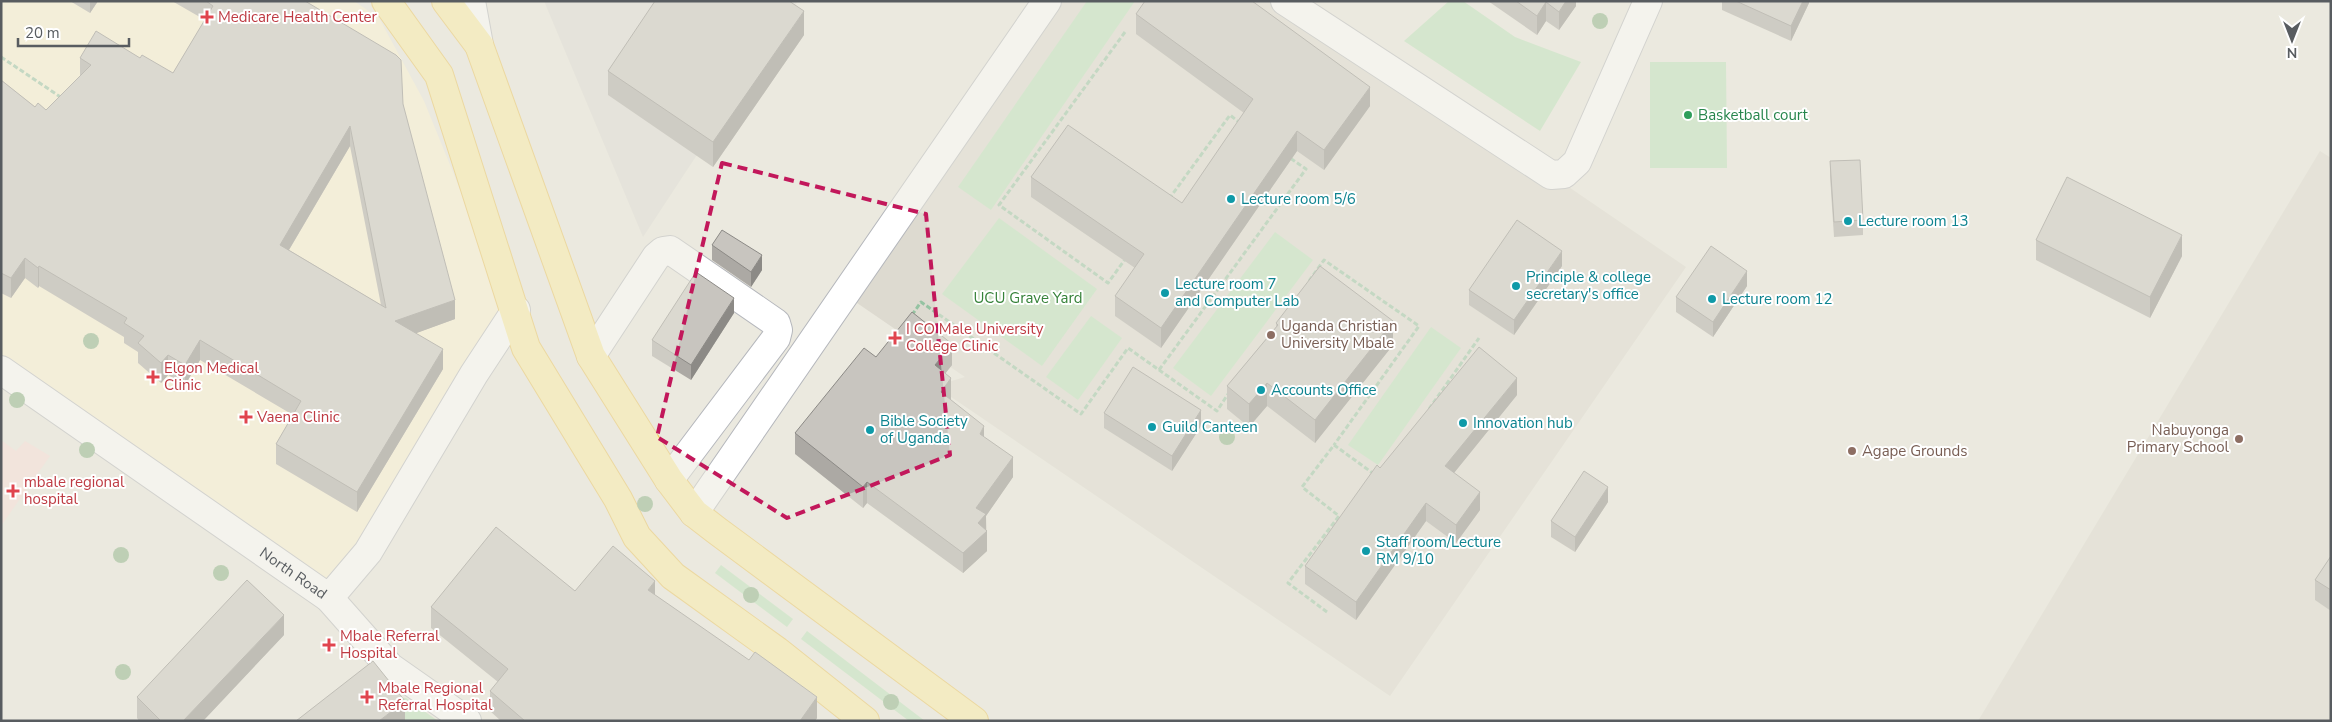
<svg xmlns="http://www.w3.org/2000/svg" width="2332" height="722" font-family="'Nunito Sans',sans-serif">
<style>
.commercial{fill:#fdf3d3}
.industrial{fill:#dedcd7}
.education{fill:#dddad0}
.medical{fill:#faddda}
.green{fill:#bbe3bb}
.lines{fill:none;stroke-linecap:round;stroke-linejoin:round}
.minor-casing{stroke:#b5b7bc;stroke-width:30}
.major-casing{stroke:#edc356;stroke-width:30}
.path{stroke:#95c3a2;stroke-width:3;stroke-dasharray:5 2.5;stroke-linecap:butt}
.minor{stroke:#fff;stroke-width:28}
.major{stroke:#fdeea2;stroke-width:28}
.tree{fill:#87b084}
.wall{fill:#aca9a4;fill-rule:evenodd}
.shaded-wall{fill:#8c8a86}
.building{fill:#c8c5bf;stroke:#8c8a86;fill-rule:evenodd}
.marked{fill:none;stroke:#c2185b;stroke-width:4;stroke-dasharray:10 6;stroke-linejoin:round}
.health-dot{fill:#e0444e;stroke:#fff;stroke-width:2}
.leisure-dot{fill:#2e9e5b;stroke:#fff;stroke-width:2}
.culture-dot{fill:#0f9aa8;stroke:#fff;stroke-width:2}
.education-dot{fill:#8d6e63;stroke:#fff;stroke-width:2}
.labels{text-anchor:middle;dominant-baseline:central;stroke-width:4;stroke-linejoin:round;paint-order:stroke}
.health-label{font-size:15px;fill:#be3a42;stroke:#fff;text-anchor:start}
.leisure-label{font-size:15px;fill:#27864d;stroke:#fff;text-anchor:start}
.culture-label{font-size:15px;fill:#0d838f;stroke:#fff;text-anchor:start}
.park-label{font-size:15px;fill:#368239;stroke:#fff}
.education-label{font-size:15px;fill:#785e54;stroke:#fff;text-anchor:start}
.street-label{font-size:15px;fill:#585c60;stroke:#fff}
</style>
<rect width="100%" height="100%" fill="#ebe9df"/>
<!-- commercial -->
<polygon class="commercial" points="1,1 354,1 379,18 424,101 512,317 329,598 1,370"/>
<!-- industrial -->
<polygon class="industrial" points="544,1 798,1 643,237"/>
<!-- education -->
<g class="education">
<polygon points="1042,1 1296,1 1686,267 1390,696 935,386 965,377 841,292"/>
<polygon points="2320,151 2331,158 2331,721 1978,721"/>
</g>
<!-- medical -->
<polygon class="medical" points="1,440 16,451 25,441 50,456 1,526"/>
<!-- green -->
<g class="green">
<polygon points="1087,1 1135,1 991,210 958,187"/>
<polygon points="1449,1 1463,1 1515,37 1581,62 1540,131 1404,41"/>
<polygon points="1650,62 1726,62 1727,168 1650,168"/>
<polygon points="999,218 1097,289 1042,366 942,294"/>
<polygon points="1275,232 1313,260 1211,396 1173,368"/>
<polygon points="1091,316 1122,338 1078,400 1046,377"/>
<polygon points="1431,327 1461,348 1378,465 1348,445"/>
<polygon points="721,565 793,619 787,627 715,573"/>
<polygon points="807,631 925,721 909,721 801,639"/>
<polygon points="382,695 406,698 438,721 399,721"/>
</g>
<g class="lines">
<!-- minor casing -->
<g class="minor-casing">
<g id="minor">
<polyline points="471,1 479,45"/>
<polyline points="1285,1 1551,175 1564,174 1577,162 1648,1"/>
<polyline points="591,356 656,257 663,251 670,250 776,323 778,330 776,338 669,480"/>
<path id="s1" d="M1 370 329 598 368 552 474 374 516 310"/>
<polyline points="694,513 1047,1"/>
<polyline points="329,598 390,667 467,721"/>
</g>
</g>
<!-- major casing -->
<g class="major-casing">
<g id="major">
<polyline points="386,1 439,75 526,348 618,499 637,537 673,576 777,651 865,721"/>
<polyline points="446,1 479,45 591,356 669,480 694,513 716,530 974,721"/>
</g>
</g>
<!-- path -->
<g class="path">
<polyline points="1125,32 999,205 1108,283 1126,258"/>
<polyline points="1,57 62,98"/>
<polyline points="1169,199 1230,115 1240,123"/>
<polyline points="1309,281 1324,260 1419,326 1334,445"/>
<polyline points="912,315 921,302 1081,414 1128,348 1217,411 1228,394"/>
<polyline points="1159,370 1306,169 1290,158"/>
<polyline points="1429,409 1479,338"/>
<polyline points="1327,612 1288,583 1339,516 1302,487 1334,445 1374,474"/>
</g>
<!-- minor -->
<use href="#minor" class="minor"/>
<!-- major -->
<use href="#major" class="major"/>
</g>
<!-- trees -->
<g class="tree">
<circle cx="1600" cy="21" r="8"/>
<circle cx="91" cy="341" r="8"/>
<circle cx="17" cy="400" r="8"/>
<circle cx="1227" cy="437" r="8"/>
<circle cx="87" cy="450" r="8"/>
<circle cx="645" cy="504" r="8"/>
<circle cx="121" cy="555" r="8"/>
<circle cx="221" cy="573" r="8"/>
<circle cx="751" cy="595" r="8"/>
<circle cx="123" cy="672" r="8"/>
<circle cx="891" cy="702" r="8"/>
</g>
<!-- wall -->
<g class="wall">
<polygon points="70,1 98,1 90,13"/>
<path d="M172 1H308V3L403 104 455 319 416 333 443 369 357 512 276 464V444L293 415 200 360 185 385 168 375 161 383 138 363V352L124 343V337L39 286 38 288 25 278 11 298 1 293V80L35 107 46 110 80 76V58H140L173 73 205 20ZM350 146 381 305 289 250Z"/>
<polygon points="1488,1 1576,1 1576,6 1559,30 1546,21 1537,35"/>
<polygon points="1722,1 1809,1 1809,3 1791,41 1722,10"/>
<polygon points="1136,14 1370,106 1324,170 1297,151 1161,348 1115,316 1115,296 1135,268 1031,197 1031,177 1182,203 1244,113 1136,34"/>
<polygon points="804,35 713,167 608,95 608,71"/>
<polygon points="1830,161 1863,220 1863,235 1834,237 1830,176"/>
<polygon points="2036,240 2182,256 2150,318 2036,260"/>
<polygon points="712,245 762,270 751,287 712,260"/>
<polygon points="1562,266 1514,335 1469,305 1469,290"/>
<polygon points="1747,286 1713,337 1676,312 1676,297"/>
<polygon points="734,313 691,380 652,356 652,340"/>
<polygon points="1276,323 1393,345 1315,443 1267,406 1249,427 1227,409 1227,386 1276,327"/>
<polygon points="876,357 952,365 945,374 951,400 984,437 1013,477 986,516 987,551 963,573 867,503 863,508 795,454 795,433"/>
<polygon points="1517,395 1454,473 1480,510 1456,543 1426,521 1356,620 1305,584 1305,566 1380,468"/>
<polygon points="1104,413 1201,426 1172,471 1104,428"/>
<polygon points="1608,502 1575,552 1551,537 1551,521"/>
<polygon points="2331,556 2331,611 2315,600 2315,580"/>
<polygon points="575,591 655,595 817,718 815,721 501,721 490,711 490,691 498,682 431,628 431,607"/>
<polygon points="284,635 203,721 139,721 137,718 137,697"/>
</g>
<!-- shaded-wall -->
<g class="shaded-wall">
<polygon points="90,1 98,1 90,13"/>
<polygon points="1566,1 1576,1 1576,6 1559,30 1559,12"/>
<polygon points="1803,1 1809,1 1809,3 1791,41 1791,26"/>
<polygon points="1546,2 1546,21 1537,35 1537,16"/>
<polygon points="804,11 804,35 713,167 713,142"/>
<polygon points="1370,87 1370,106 1324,170 1324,150"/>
<polygon points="350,126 350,146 280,265 280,245"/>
<polygon points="1297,131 1297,151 1161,348 1161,328"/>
<polygon points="2182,235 2182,256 2150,318 2150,297"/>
<polygon points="1562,251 1562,266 1514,335 1514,320"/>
<polygon points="762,255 762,270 751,287 751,272"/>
<polygon points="25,258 25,278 11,298 11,278"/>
<polygon points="39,266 39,286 38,288 38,268"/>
<polygon points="1747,271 1747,286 1713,337 1713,322"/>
<polygon points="734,298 734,313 691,380 691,365"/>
<polygon points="455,300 455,319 395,341 395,321"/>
<polygon points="1393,321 1393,345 1315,443 1315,420"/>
<polygon points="200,340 200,360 185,385 185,365"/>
<polygon points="952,344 952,365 935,386 935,365"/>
<polygon points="443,349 443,369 357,512 357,492"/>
<polygon points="168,355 168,375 161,383 161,363"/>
<polygon points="951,378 951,399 941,413 941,392"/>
<polygon points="1517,378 1517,395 1445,484 1445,466"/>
<polygon points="1267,383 1267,406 1249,427 1249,404"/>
<polygon points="1201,410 1201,426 1172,471 1172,456"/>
<polygon points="984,426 984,446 980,434"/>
<polygon points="1013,457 1013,477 986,516 986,532 987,531 987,551 963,573 963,553 976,508"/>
<polygon points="867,482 867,503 863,508 863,487"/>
<polygon points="1608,487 1608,502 1575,552 1575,537"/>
<polygon points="1480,492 1480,510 1456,543 1456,525"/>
<polygon points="1426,503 1426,521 1356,620 1356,602"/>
<polygon points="655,581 655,602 648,590"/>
<polygon points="284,615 284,635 203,721 183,721"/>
<polygon points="817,697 817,718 815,721 800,721"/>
<polygon points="405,701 405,721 379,721"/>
</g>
<!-- building -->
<g class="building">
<path d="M206 1H305L396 55 401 60 403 104 455 300 395 321 443 349 357 492 276 444 301 401 200 340 185 365 168 355 161 363 138 343 144 336 124 323 127 318 39 266 38 268 25 258 11 278 1 273V80L35 107 38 103 46 110 91 65 80 58 96 31 140 58 142 55 173 73 213 6ZM350 126 386 308 280 245Z"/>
<polygon points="655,1 789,1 804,11 713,142 608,71"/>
<polygon points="1145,1 1252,1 1370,87 1324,150 1297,131 1161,328 1115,296 1144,254 1031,177 1068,125 1182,203 1253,99 1136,14"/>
<polygon points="1516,1 1566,1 1559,12 1546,2 1537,16"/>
<polygon points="1736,1 1803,1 1791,26"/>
<polygon points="1860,160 1863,220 1834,222 1830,161"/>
<polygon points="2067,177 2182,235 2150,297 2036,240"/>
<polygon points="1517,220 1562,251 1514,320 1469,290"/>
<polygon points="722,230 762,255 751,272 712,245"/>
<polygon points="1711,246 1747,271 1713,322 1676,297"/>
<polygon points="1320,266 1393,321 1315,420 1267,383 1249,404 1227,386 1278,325 1276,323"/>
<polygon points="696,272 734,298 691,365 652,340"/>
<polygon points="912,312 952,344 935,365 951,378 941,392 984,426 980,434 1013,457 976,508 986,514 978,523 987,531 963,553 867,482 863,487 795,433 864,348 876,357"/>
<polygon points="1479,347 1517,378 1445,466 1480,492 1456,525 1426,503 1356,602 1305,566 1377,465 1380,468"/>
<polygon points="1133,367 1201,410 1172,456 1104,413"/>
<polygon points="1584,471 1608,487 1575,537 1551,521"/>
<polygon points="496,527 575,591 613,546 655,581 648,590 749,660 755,652 817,697 800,721 525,721 490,691 508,669 431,607"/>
<polygon points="2331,556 2331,590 2315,580"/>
<polygon points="247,580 284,615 183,721 161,721 137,697"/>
<polygon points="373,661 405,701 379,721 296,721"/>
</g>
<!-- marked area -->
<path d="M0 0H2332V722H0ZM722 163 926 214 950 455 787 518 657 437Z" fill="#ebe9df" fill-opacity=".55" fill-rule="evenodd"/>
<path class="marked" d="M722 163 926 214 950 455 787 518 657 437Z"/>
<!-- markers -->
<g class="health-dot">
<path d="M204.5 9.5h5v5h5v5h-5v5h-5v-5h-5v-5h5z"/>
<path d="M892.5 330.5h5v5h5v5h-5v5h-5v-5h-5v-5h5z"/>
<path d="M150.5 369.5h5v5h5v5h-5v5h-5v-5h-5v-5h5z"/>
<path d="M243.5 409.5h5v5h5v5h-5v5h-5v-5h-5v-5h5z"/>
<path d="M10.5 483.5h5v5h5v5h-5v5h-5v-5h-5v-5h5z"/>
<path d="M326.5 637.5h5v5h5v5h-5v5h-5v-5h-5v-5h5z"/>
<path d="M364.5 689.5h5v5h5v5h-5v5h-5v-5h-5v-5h5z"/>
</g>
<circle class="leisure-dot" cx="1688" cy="115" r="5"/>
<g class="culture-dot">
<circle cx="1231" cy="199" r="5"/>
<circle cx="1848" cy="221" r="5"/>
<circle cx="1516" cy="286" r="5"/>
<circle cx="1165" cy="293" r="5"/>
<circle cx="1712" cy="299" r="5"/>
<circle cx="1261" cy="390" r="5"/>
<circle cx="1463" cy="423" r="5"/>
<circle cx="1152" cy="427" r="5"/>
<circle cx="870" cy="430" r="5"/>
<circle cx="1366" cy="551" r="5"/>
</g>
<g class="education-dot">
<circle cx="1271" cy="335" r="5"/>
<circle cx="2239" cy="439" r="5"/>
<circle cx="1852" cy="451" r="5"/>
</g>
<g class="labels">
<!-- health labels -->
<g class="health-label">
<text x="218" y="17">Medicare Health Center</text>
<text x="906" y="329">I CO Male University<tspan x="906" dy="17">College Clinic</tspan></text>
<text x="164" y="368">Elgon Medical<tspan x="164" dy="17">Clinic</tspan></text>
<text x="257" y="417">Vaena Clinic</text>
<text x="24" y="482">mbale regional<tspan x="24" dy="17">hospital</tspan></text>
<text x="340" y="636">Mbale Referral<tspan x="340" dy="17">Hospital</tspan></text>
<text x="378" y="688">Mbale Regional<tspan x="378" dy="17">Referral Hospital</tspan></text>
</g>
<!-- leisure labels -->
<g class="leisure-label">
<text x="1698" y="115">Basketball court</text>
</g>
<!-- culture labels -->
<g class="culture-label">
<text x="1241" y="199">Lecture room 5/6</text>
<text x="1858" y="221">Lecture room 13</text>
<text x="1526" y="277">Principle &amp; college<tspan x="1526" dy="17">secretary's office</tspan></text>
<text x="1175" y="284">Lecture room 7<tspan x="1175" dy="17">and Computer Lab</tspan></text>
<text x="1722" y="299">Lecture room 12</text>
<text x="1271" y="390">Accounts Office</text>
<text x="880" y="421">Bible Society<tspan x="880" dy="17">of Uganda</tspan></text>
<text x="1473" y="423">Innovation hub</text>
<text x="1162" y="427">Guild Canteen</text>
<text x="1376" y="542">Staff room/Lecture<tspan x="1376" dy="17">RM 9/10</tspan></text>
</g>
<!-- park labels -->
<g class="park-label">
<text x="1028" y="298">UCU Grave Yard</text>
</g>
<!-- education labels -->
<g class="education-label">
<text x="1281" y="326">Uganda Christian<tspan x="1281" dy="17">University Mbale</tspan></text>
<text x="2229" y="430" text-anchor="end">Nabuyonga<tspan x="2229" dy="17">Primary School</tspan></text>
<text x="1862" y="451">Agape Grounds</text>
</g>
<!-- street labels -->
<g class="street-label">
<text stroke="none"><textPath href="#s1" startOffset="356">North Road</textPath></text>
</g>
</g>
<!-- border -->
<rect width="2332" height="722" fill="none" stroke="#585c60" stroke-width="5"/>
<!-- north arrow -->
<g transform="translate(2292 40) rotate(180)" stroke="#ffffff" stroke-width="4" paint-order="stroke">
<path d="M0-4L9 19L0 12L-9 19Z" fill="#585c60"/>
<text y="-8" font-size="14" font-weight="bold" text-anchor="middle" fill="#585c60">N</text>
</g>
<!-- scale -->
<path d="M18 38v8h111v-8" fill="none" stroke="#585c60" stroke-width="2.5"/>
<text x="25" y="38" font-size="15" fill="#585c60" stroke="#ffffff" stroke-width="4" paint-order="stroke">20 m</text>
</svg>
